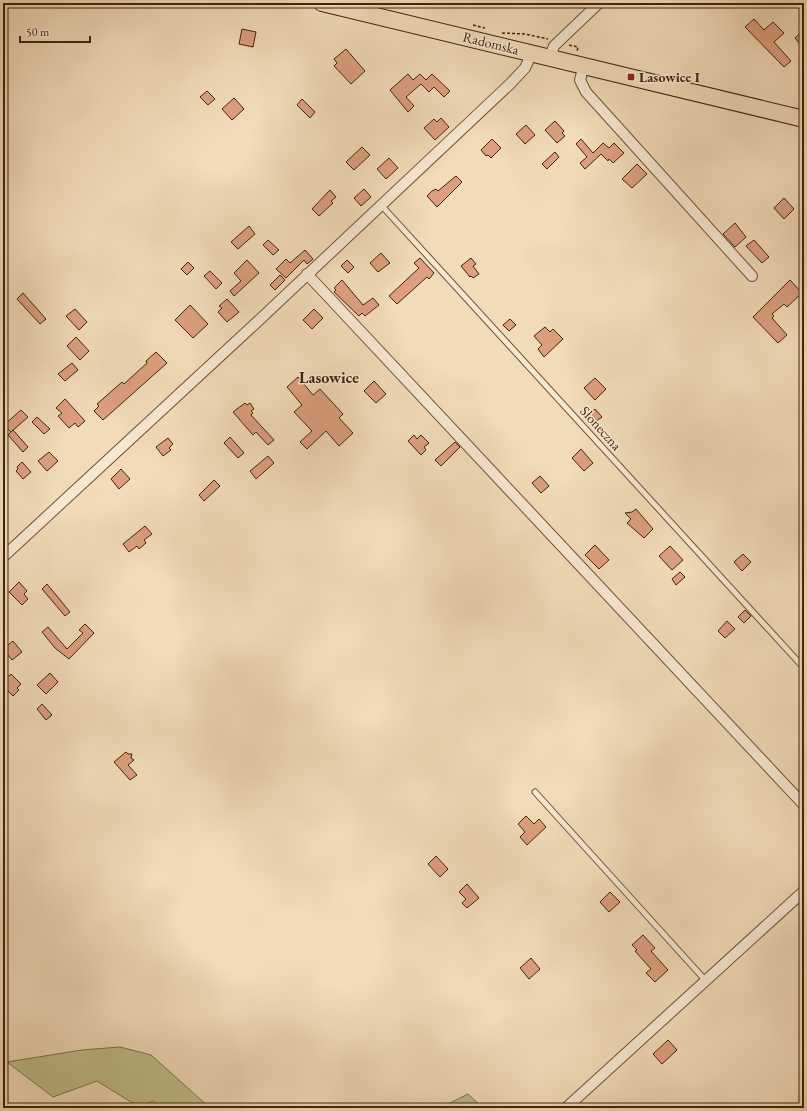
<svg xmlns="http://www.w3.org/2000/svg" width="807" height="1111" font-family="'EB Garamond',serif">
<style>
.green{fill:#bfbe8b;stroke:#7f714a}
.building{fill:#dd9f7f;stroke:#3f2408}
.lines{fill:none;stroke-linecap:round;stroke-linejoin:round}
.lane-casing{stroke:#6c5234;stroke-width:7}
.street-casing{stroke:#6c5234;stroke-width:12}
.primary-casing{stroke:#3f2408;stroke-width:18}
.path{stroke:#3f2408;stroke-width:1.5;stroke-dasharray:3 2;stroke-linecap:butt}
.lane{stroke:#f7e8d1;stroke-width:5}
.street{stroke:#f7e8d1;stroke-width:10}
.primary{stroke:#f2dbb8;stroke-width:16}
.poi-dot{fill:#8f2418;stroke:#f7e8d1;stroke-width:1.5}
.labels{text-anchor:middle;dominant-baseline:central;stroke-width:3;stroke-linejoin:round;paint-order:stroke}
.street-label{font-size:14px;fill:#3f2408;stroke:#f7e8d1}
.poi-label{font-size:14px;font-weight:bold;fill:#3f2408;stroke:#f7e8d1;text-anchor:start}
.quarter-label{font-size:16px;font-weight:bold;fill:#3f2408;stroke:#f7e8d1}
</style>
<rect width="100%" height="100%" fill="#f2dbb8"/>
<filter id="stains"><feTurbulence type="fractalNoise" baseFrequency=".005" numOctaves="4"/><feColorMatrix values="0 0 0 0 .2 0 0 0 0 .09 0 0 0 0 .02 0 0 0 .5 -.17"/></filter>
<radialGradient id="worn" r=".72"><stop offset=".6" stop-color="#630" stop-opacity="0"/><stop offset="1" stop-color="#630" stop-opacity=".3"/></radialGradient>
<!-- green -->
<g class="green">
<polygon points="120,1047 151,1055 210,1108 163,1108 153,1101 139,1107 97,1081 53,1097 7,1062 82,1050"/>
<polygon points="468,1094 483,1108 440,1108"/>
</g>
<!-- building -->
<g class="building">
<polygon points="754,19 764,30 773,22 784,33 774,42 791,61 784,67 745,27"/>
<polygon points="242,29 256,32 253,47 239,44"/>
<polygon points="804,30 804,49 795,38"/>
<polygon points="346,49 365,71 351,84 334,66 337,63 334,59"/>
<polygon points="408,74 413,80 420,74 426,80 432,74 450,91 444,97 434,87 429,92 421,84 406,97 414,106 408,112 390,90"/>
<polygon points="207,91 215,99 208,105 200,97"/>
<polygon points="234,98 244,109 232,120 222,109"/>
<polygon points="302,99 315,112 310,118 297,105"/>
<polygon points="441,118 449,127 435,140 424,128 434,119 437,122"/>
<polygon points="555,121 564,131 562,133 565,136 557,143 545,130"/>
<polygon points="526,125 535,135 525,144 516,134"/>
<polygon points="492,139 501,148 491,158 488,155 486,156 481,150"/>
<polygon points="581,139 593,153 603,143 609,148 614,143 624,153 613,163 609,159 608,161 601,154 585,169 580,163 587,157 576,144"/>
<polygon points="362,147 370,155 354,170 346,162"/>
<polygon points="555,152 559,157 547,169 542,164"/>
<polygon points="389,158 398,168 386,179 377,169"/>
<polygon points="637,164 647,174 632,188 622,179"/>
<polygon points="456,176 462,182 437,207 427,196 432,191 436,189 438,191"/>
<polygon points="364,189 371,197 361,206 354,198"/>
<polygon points="330,190 336,197 331,201 333,203 319,216 312,209"/>
<polygon points="784,198 794,209 784,219 774,208"/>
<polygon points="735,223 746,237 735,247 723,234"/>
<polygon points="249,226 255,234 238,249 231,242"/>
<polygon points="268,240 279,250 273,255 263,245"/>
<polygon points="754,240 769,257 762,263 746,246"/>
<polygon points="305,250 313,259 307,264 304,260 286,278 276,269 286,259 290,263"/>
<polygon points="381,253 390,263 378,272 370,263"/>
<polygon points="420,258 434,273 429,279 427,277 397,304 389,296 419,268 414,263"/>
<polygon points="471,258 476,264 473,266 479,274 473,278 471,276 470,277 461,266"/>
<polygon points="247,260 259,273 234,296 230,291 241,281 234,273"/>
<polygon points="347,260 354,267 348,273 341,266"/>
<polygon points="188,262 194,268 187,275 181,269"/>
<polygon points="210,271 222,283 216,289 204,276"/>
<polygon points="280,275 285,280 275,290 270,285"/>
<polygon points="342,280 363,305 373,298 379,305 365,316 362,313 359,316 334,292 336,290 334,288"/>
<polygon points="790,280 802,293 787,307 784,304 772,314 774,316 772,318 787,335 778,343 753,317"/>
<polygon points="23,293 46,319 40,324 17,299"/>
<polygon points="227,299 239,312 227,322 218,312 222,308 219,306"/>
<polygon points="190,305 208,324 193,338 175,320"/>
<polygon points="75,309 87,322 79,330 66,316"/>
<polygon points="314,309 323,318 312,329 303,320"/>
<polygon points="510,319 516,325 509,331 503,325"/>
<polygon points="545,327 550,332 553,329 563,339 544,357 538,349 542,345 534,336"/>
<polygon points="76,337 89,351 80,360 67,346"/>
<polygon points="156,352 167,363 103,420 94,411 99,406 97,404 122,382 124,384 147,363 146,361"/>
<polygon points="72,363 78,370 65,381 58,374"/>
<polygon points="298,377 313,395 320,389 343,414 339,418 353,433 339,446 326,431 307,449 300,442 312,431 294,412 302,405 287,387"/>
<polygon points="595,378 606,389 595,400 584,388"/>
<polygon points="374,381 386,394 376,403 364,391"/>
<polygon points="65,399 85,421 78,427 75,423 69,428 58,416 62,413 56,408"/>
<polygon points="245,403 247,405 250,403 254,409 251,411 253,413 251,415 274,440 268,445 256,432 253,435 233,412"/>
<polygon points="595,409 602,417 594,423 588,415"/>
<polygon points="21,410 28,417 11,432 4,425"/>
<polygon points="37,417 50,429 44,434 32,422"/>
<polygon points="13,430 28,447 23,452 8,435"/>
<polygon points="414,435 417,439 421,435 429,443 424,447 426,450 421,455 408,441"/>
<polygon points="230,437 244,453 238,458 224,443"/>
<polygon points="168,438 173,444 169,448 171,450 163,456 156,447"/>
<polygon points="455,442 460,447 441,466 435,460"/>
<polygon points="581,449 593,463 584,471 572,458"/>
<polygon points="49,452 58,461 47,471 38,461"/>
<polygon points="268,456 274,463 256,479 250,471"/>
<polygon points="22,462 31,472 23,479 16,471 18,469 17,467"/>
<polygon points="121,469 130,479 119,489 111,479"/>
<polygon points="540,476 549,486 541,493 532,483"/>
<polygon points="214,480 220,486 204,501 199,495"/>
<polygon points="636,509 653,529 644,538 627,523 631,519 625,513 632,512"/>
<polygon points="145,526 152,534 144,540 146,543 139,549 137,546 129,552 123,544"/>
<polygon points="595,545 609,560 599,569 585,555"/>
<polygon points="670,546 683,560 672,570 659,556"/>
<polygon points="743,554 751,562 742,571 734,562"/>
<polygon points="680,572 685,577 676,585 672,579"/>
<polygon points="19,582 27,591 24,594 28,599 22,605 9,592"/>
<polygon points="47,584 70,612 65,616 42,589"/>
<polygon points="745,610 751,616 744,623 738,617"/>
<polygon points="727,621 735,629 725,638 718,631"/>
<polygon points="85,624 94,633 69,659 55,648 42,632 48,627 67,649 83,633 79,630"/>
<polygon points="13,641 22,652 12,660 3,649"/>
<polygon points="50,673 58,682 46,694 37,685"/>
<polygon points="11,674 21,684 17,688 19,690 13,696 3,686 3,681"/>
<polygon points="42,704 52,715 46,720 37,709"/>
<polygon points="126,752 128,754 132,754 131,758 134,760 128,765 137,775 130,780 114,762"/>
<polygon points="526,816 534,824 539,819 546,827 527,845 520,837 525,832 518,824"/>
<polygon points="436,856 448,869 440,877 428,864"/>
<polygon points="467,884 479,898 467,908 462,903 466,899 459,892"/>
<polygon points="610,892 620,902 609,912 600,902"/>
<polygon points="643,935 655,948 651,951 668,970 655,982 646,973 651,969 635,951 637,950 632,945"/>
<polygon points="531,958 540,969 529,979 520,968"/>
<polygon points="668,1040 677,1050 662,1064 653,1054"/>
</g>
<g class="lines">
<!-- lane casing -->
<g class="lane-casing">
<g id="lane">
<polyline points="381,205 804,668"/>
<polyline points="535,792 706,981"/>
</g>
</g>
<!-- street casing -->
<g class="street-casing">
<g id="street">
<polyline points="550,57 554,46 599,3"/>
<polyline points="584,65 580,80 586,92 752,276"/>
<polyline points="307,274 804,805"/>
<polyline points="3,557 256,323 510,84 525,68 532,53"/>
<polyline points="566,1108 804,891"/>
</g>
</g>
<!-- primary casing -->
<g class="primary-casing">
<polyline id="primary" points="322,3 804,119"/>
</g>
<!-- path -->
<g class="path">
<polyline points="473,25 485,28"/>
<polyline points="502,33 525,34 548,39"/>
<polyline points="569,45 578,47 577,52"/>
</g>
<!-- lane -->
<use href="#lane" class="lane"/>
<!-- street -->
<use href="#street" class="street"/>
<!-- primary -->
<use href="#primary" class="primary"/>
</g>
<!-- markers -->
<rect class="poi-dot" x="627" y="73" width="8" height="8" rx="2"/>
<g class="labels">
<!-- street labels -->
<g class="street-label">
<text transform="translate(491 43) rotate(14)">Radomska</text>
<text transform="translate(601 428) rotate(48)">Słoneczna</text>
</g>
<!-- poi labels -->
<g class="poi-label">
<text x="639" y="77">Lasowice I</text>
</g>
<!-- quarter labels -->
<g class="quarter-label">
<text x="329" y="377">Lasowice</text>
</g>
</g>
<!-- margin -->
<rect width="807" height="1111" fill="none" stroke="#f2dbb8" stroke-width="16"/>
<rect x="4" y="4" width="799" height="1103" fill="none" stroke="#3f2408" stroke-width="2"/>
<rect x="8" y="8" width="791" height="1095" fill="none" stroke="#3f2408"/>
<!-- scale -->
<path d="M20 36v6h70v-6" fill="none" stroke="#3f2408" stroke-width="2"/>
<text x="26" y="36" font-size="12" fill="#3f2408" stroke="#f7e8d1" stroke-width="3" paint-order="stroke">50 m</text>
<rect width="100%" height="100%" filter="url(#stains)"/>
<rect width="100%" height="100%" fill="url(#worn)"/>
</svg>
